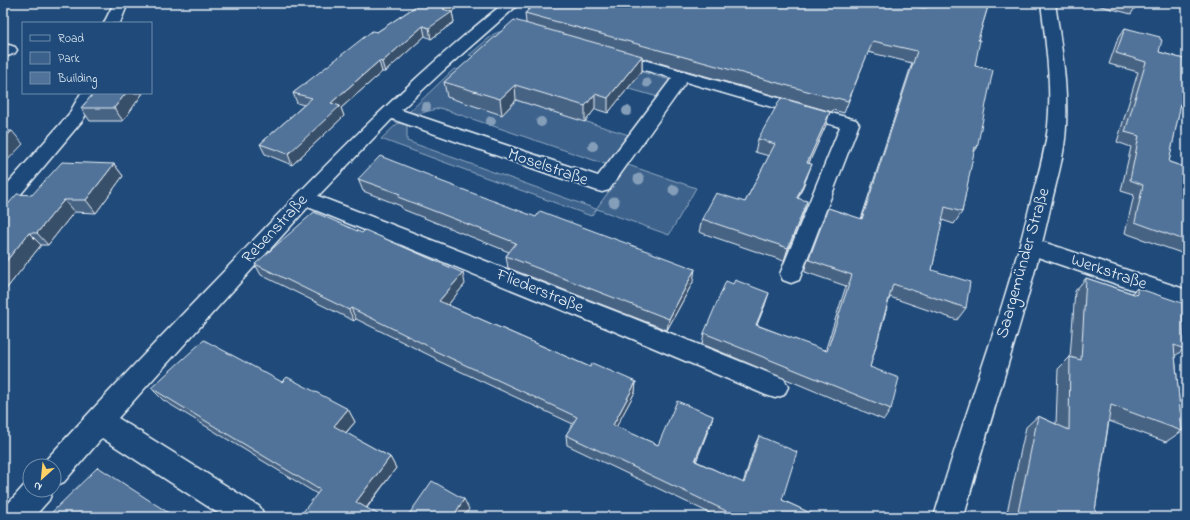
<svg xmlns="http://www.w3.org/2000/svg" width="1190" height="520" font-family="'Indie Flower',sans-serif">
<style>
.green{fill:#3c628c;stroke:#92aac2}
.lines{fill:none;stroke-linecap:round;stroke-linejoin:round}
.minor-casing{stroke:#e8f1f8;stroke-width:3}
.tertiary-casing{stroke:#e8f1f8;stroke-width:3}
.minor{fill:#1f4a7a;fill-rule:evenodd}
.tertiary{fill:#1f4a7a;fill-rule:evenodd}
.tree{fill:#849eb9}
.wall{fill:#466384;stroke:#e8f1f8}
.shaded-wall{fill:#39506b;stroke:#e8f1f8}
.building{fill:#517399;stroke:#e8f1f8}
.labels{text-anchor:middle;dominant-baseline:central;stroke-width:4;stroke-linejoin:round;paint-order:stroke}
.street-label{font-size:17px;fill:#e8f1f8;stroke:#1f4a7a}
</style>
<rect width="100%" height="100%" fill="#1f4a7a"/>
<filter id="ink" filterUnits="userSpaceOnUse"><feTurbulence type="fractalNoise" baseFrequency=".025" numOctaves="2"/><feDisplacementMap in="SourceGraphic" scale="8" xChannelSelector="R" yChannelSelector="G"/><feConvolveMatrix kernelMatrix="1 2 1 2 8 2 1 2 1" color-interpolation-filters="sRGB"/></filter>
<g filter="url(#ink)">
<!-- green -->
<g class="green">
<polygon points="502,31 670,80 658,97 497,51 487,60 469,55 494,34"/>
<polygon points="454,69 472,74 516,100 629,135 608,165 440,108 418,114 409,112"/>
<polygon points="398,123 407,125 407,141 596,209 628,165 696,188 669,235 597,209 591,216 381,139"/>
</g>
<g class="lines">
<!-- minor casing -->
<g class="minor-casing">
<g id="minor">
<polygon points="114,3 128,3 120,23 104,23"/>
<path d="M504 3H520L445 69 401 110 598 176 672 78 606 59 604 56 606 53 612 51 856 120 859 124 799 280 791 283 783 280 780 274 840 127 686 82 609 190 602 192 595 190 392 119 318 196 630 317 784 379 788 387 784 395 775 398 766 395 614 331 308 207 118 418 260 507 265 517H224L102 438 64 482 54 486V466H42L44 462C104 396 166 331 228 267 316 174 404 83 504 3Z"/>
<polygon points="9,45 15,47 17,50 15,53 3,58 3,47"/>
<polygon points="81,93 99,93 82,121 10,207 3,209 3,189 69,114"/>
<polygon points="1031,238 1187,290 1187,308 1023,252 1020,246 1023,240"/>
<polygon points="29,480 30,480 30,490 53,490 49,500 34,517 3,517 5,507"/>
</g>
</g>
<!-- tertiary casing -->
<g class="tertiary-casing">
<path id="tertiary" d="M1041 3H1055C1061 44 1068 84 1066 126 1065 154 1056 182 1050 209 1027 313 990 414 964 517H934C964 414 1004 313 1029 209 1036 182 1045 154 1048 126 1052 85 1046 44 1041 3Z"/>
</g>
<!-- minor -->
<use href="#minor" class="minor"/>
<!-- tertiary -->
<use href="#tertiary" class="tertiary"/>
</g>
<!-- trees -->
<g class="tree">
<circle cx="647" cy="83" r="4.5"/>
<circle cx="426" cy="107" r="5"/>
<circle cx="627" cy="111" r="5"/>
<circle cx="491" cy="121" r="5"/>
<circle cx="541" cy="122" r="5"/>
<circle cx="593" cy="146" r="5"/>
<circle cx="639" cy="179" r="5.5"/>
<circle cx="674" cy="190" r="5.5"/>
<circle cx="614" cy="202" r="5.5"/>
</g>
<!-- wall -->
<g class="wall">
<polygon points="421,3 454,3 455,10 452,12 454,22 431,39 425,36 385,72 382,72 341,108 344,116 292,165 265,154 260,144 304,105 297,103 293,93 377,32"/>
<polygon points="536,3 989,3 978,40 975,66 977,148 973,154 962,212 954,224 942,220 932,270 966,308 957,320 890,297 870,367 891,409 884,420 702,344 704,333 765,305 757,325 825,351 846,286 805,272 805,268 828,208 861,219 912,63 868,52 844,113 833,110 832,112 642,58 642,71 608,113 595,109 585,122 516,100 502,115 447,97 444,82 526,23 525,13"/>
<polygon points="1093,3 1138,3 1131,14 1093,4"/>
<polygon points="1125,28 1160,39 1159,52 1187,60 1187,101 1183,106 1180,106 1169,162 1187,168 1187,255 1125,233 1134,195 1121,191 1131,147 1117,142 1138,72 1109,64 1118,38"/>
<polygon points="94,93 143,93 123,121 90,121 81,108"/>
<polygon points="826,125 809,163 807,177 798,198 803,214 784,261 699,232 702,219 745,202 769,156 755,152 758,139"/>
<polygon points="114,164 123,176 96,213 74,212 48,245 41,245 3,293 3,210 32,195"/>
<polygon points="436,178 436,180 693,282 667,330 508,268 506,256 509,252 402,209 401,206 363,191 358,179"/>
<polygon points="255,264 465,284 448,305 590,367 636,382 635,392 616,427 658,445 713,416 710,425 696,461 743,483 755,445 759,436 782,500 819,517 718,517 567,445 566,435 573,424 436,360 435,358 356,319 354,321 261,275"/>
<polygon points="1086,278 1132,293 1137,288 1184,349 1175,356 1182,431 1166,442 1109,421 1094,517 1006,517 1026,427 1038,416 1056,424 1058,369 1070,357 1075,291"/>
<polygon points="282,382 348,409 355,422 346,433 390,457 396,468 367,508 317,494 163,400 151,388"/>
</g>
<!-- shaded-wall -->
<g class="shaded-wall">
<polygon points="450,3 454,3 455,10 452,12 454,22 431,39 429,28 443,9"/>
<polygon points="423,26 425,36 385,72 382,62"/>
<polygon points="642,56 642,71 608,113 608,98"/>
<polygon points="379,61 382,72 341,108 344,116 292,165 288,154 331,103"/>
<polygon points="515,85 516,100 502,115 500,99"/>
<polygon points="126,93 143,93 123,121 114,108"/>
<polygon points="595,94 595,109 585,122 585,106"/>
<polygon points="830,112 826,125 803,176 807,163"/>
<polygon points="12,131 23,144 3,165 3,140"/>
<polygon points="114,164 123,176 96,213 86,200"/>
<polygon points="812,164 807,177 793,211 797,198"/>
<polygon points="64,200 74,212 48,245 37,233"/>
<polygon points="807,201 803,214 784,261 788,248"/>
<polygon points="29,233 41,245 3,293 3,265"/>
<polygon points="695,269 693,282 667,330 669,319"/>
<polygon points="463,273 465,284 442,312 439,301"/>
<polygon points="769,293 765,305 752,336 756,325"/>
<polygon points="351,308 356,319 354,321 349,310"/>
<polygon points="636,382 635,392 612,435 613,425"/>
<polygon points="348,409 355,422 341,438 334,426"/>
<polygon points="713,416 710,425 693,470 695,461"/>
<polygon points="390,457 396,468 363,512 356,502"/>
<polygon points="464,499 469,509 464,517 453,517"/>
</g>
<!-- building -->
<g class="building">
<polygon points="421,3 450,3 443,9 452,12 429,28 423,26 382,62 379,61 331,103 340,106 288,154 260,144 312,98 293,93 372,31 377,32"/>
<polygon points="536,3 902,3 923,8 929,7 932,3 989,3 978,40 980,40 975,66 993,70 977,148 975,147 962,212 945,207 932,270 970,282 966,308 893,284 870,367 899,378 891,409 704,333 726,281 733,284 735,280 769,293 756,325 827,351 852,275 809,260 810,256 828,208 862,219 917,51 873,41 848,101 837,98 836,99 525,13"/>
<polygon points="514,20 642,56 608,98 595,94 585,106 515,85 500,99 444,82"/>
<polygon points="1125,28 1160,37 1160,39 1162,40 1159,52 1187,60 1187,94 1183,93 1169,162 1187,168 1187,241 1135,222 1143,185 1130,180 1139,136 1125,132 1146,62 1116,53"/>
<polygon points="94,93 126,93 114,108 81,108"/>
<polygon points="781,98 830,112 807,163 812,164 797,198 807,201 788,248 702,219 716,193 745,202 775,144 758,139"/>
<polygon points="3,131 12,131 3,140"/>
<polygon points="380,156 436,178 435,179 536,217 540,211 695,269 669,319 506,256 516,243 398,197 400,194 358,179"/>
<polygon points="62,162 114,164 86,200 64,200 37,233 29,233 3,265 3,210 17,194 32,195"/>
<polygon points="314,212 362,233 365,230 463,273 439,301 590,367 592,363 636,382 613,425 658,445 677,401 713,416 695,461 744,483 759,436 797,452 782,500 819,517 739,517 566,435 577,417 433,350 434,349 351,308 349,310 255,264"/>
<polygon points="1086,278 1137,295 1137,288 1182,303 1184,349 1174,345 1182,431 1111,405 1094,517 1017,517 1038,416 1069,430 1070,357 1081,360"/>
<polygon points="204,340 282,382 287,377 348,409 334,426 390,457 356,502 383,517 299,517 320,490 151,388"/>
<polygon points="98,467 175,517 47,517"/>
<polygon points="432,481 464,499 453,517 407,517"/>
</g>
</g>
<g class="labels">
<!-- street labels -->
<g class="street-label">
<text transform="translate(548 167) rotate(19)">Moselstraße</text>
<text transform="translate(275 229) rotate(-47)">Rebenstraße</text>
<text transform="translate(1023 263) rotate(-74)">Saargemünder Straße</text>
<text transform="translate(1109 272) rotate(19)">Werkstraße</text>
<text transform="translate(540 291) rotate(22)">Fliederstraße</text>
</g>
</g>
<!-- margin -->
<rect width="1190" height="520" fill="none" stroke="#1f4a7a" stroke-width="16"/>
<rect x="8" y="8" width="1174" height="504" fill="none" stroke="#e8f1f8" stroke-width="1.5" filter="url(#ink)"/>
<!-- legend -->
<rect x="22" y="22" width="130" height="72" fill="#1f4a7a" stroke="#6f8dac"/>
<rect x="30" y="35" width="20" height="6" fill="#1f4a7a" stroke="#6f8dac"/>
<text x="58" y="42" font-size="12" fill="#e8f1f8">Road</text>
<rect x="30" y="52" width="20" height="12" fill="#3c628c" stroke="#6f8dac"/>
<text x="58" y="62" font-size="12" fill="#e8f1f8">Park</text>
<rect x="30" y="72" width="20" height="12" fill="#517399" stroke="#6f8dac"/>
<text x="58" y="82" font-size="12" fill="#e8f1f8">Building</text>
<!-- north arrow -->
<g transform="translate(42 478) rotate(207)"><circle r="19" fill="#1f4a7a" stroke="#6f8dac"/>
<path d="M0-3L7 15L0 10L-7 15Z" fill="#ffd166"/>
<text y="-6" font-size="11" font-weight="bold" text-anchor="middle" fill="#e8f1f8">N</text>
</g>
</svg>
